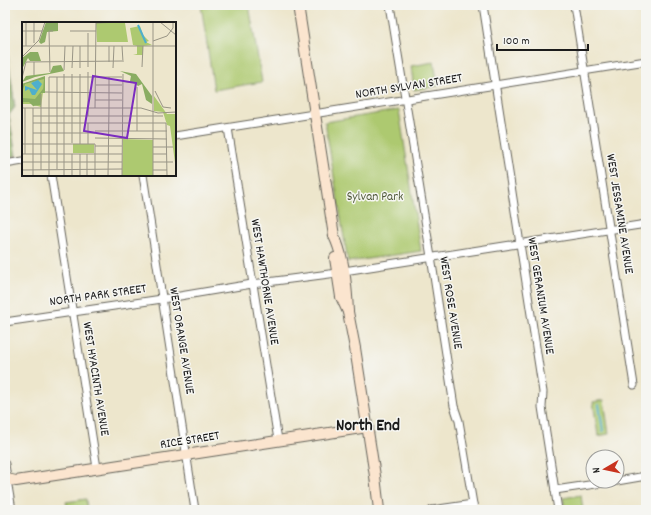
<svg xmlns="http://www.w3.org/2000/svg" width="651" height="515" font-family="Dekko,sans-serif">
<style>
.green{fill:#adc970;stroke:#647246}
.forest{fill:#8aad62;stroke:#53643f}
.lines{fill:none;stroke-linecap:round;stroke-linejoin:round}
.stream{stroke:#4eafcd;stroke-width:2}
.minor-casing{stroke:#65635a;stroke-width:9}
.secondary-casing{stroke:#65635a;stroke-width:12}
.minor{stroke:#fff;stroke-width:7}
.secondary{stroke:#fbe5cf;stroke-width:10}
.labels{text-anchor:middle;dominant-baseline:central;stroke-width:3;stroke-linejoin:round;paint-order:stroke}
.street-label{font-size:13px;fill:#1c1c1c;stroke:#f6f6f2}
.park-label{font-size:13px;fill:#4f5939;stroke:#f6f6f2}
.district-label{font-size:17px;font-weight:bold;fill:#1c1c1c;stroke:#f6f6f2}
.inset-river{fill:none;stroke:#4eafcd;stroke-width:2}
.inset-road{fill:none;stroke:#999586;stroke-width:1}
.view{fill:#7b2cbf;fill-opacity:0.15;stroke:#7b2cbf;stroke-width:2}
.inset-edge{fill:none;stroke:#1c1c1c;stroke-width:2}
</style>
<rect width="100%" height="100%" fill="#f6f6f2"/>
<filter id="ink" filterUnits="userSpaceOnUse"><feTurbulence type="fractalNoise" baseFrequency=".025" numOctaves="2"/><feDisplacementMap in="SourceGraphic" scale="8" xChannelSelector="R" yChannelSelector="G"/><feConvolveMatrix kernelMatrix="1 2 1 2 8 2 1 2 1" color-interpolation-filters="sRGB"/></filter>
<filter id="wash" filterUnits="userSpaceOnUse"><feTurbulence type="fractalNoise" baseFrequency=".012" numOctaves="4" result="noise"/><feDisplacementMap in="SourceGraphic" scale="16" xChannelSelector="R" yChannelSelector="G"/><feGaussianBlur stdDeviation="0.9" result="paint"/><feColorMatrix in="noise" values="0 0 0 0 0 0 0 0 0 0 0 0 0 0 0 0 0 1.4 0 .05"/><feComposite in="paint" operator="in"/></filter>
<g filter="url(#wash)">
<rect width="100%" height="100%" fill="#ede6cc"/>
<!-- green -->
<g class="green">
<polygon points="201,5 249,5 262,82 214,90"/>
<polygon points="434,62 438,86 414,90 411,66"/>
<polygon points="399,110 421,251 348,262 325,122"/>
<polygon points="604,400 609,434 598,436 593,402"/>
<polygon points="581,495 583,510 565,510 563,498"/>
<polygon points="86,499 87,509 68,510 66,502"/>
</g>
<!-- forest -->
<polygon class="forest" points="5,36 15,107 9,115 16,156 5,157"/>
<g class="lines">
<!-- stream -->
<polyline class="stream" points="599,405 603,431"/>
</g>
</g>
<g filter="url(#ink)">
<g class="lines">
<!-- minor casing -->
<g class="minor-casing">
<g id="minor">
<polyline points="390,5 431,257 454,406 459,421 474,510"/>
<polyline points="483,5 543,392 542,407 558,510"/>
<polyline points="574,5 634,385"/>
<polyline points="228,128 278,440"/>
<polyline points="175,136 646,61"/>
<polyline points="5,164 23,161"/>
<polyline points="51,175 97,468"/>
<polyline points="143,175 195,510"/>
<polyline points="344,271 646,224"/>
<polyline points="5,322 162,299 252,284 337,273"/>
<polyline points="5,464 7,479"/>
<polyline points="617,481 646,476"/>
<polyline points="8,486 12,510"/>
<polyline points="555,490 616,481"/>
<polyline points="432,510 473,504"/>
</g>
</g>
<!-- secondary casing -->
<g class="secondary-casing">
<g id="secondary">
<path d="M298 5 334 236C344 256 347 289 348 312"/>
<polyline points="335,258 341,297 348,312 355,348 375,476 379,510"/>
<polyline points="5,480 7,479 16,481 368,427"/>
</g>
</g>
<!-- minor -->
<use href="#minor" class="minor"/>
<!-- secondary -->
<use href="#secondary" class="secondary"/>
</g>
</g>
<g class="labels">
<!-- street labels -->
<g class="street-label">
<text transform="translate(409 87) rotate(-9)">NORTH SYLVAN STREET</text>
<text transform="translate(619 214) rotate(81)">WEST JESSAMINE AVENUE</text>
<text transform="translate(264 282) rotate(81)">WEST HAWTHORNE AVENUE</text>
<text transform="translate(98 296) rotate(-8)">NORTH PARK STREET</text>
<text transform="translate(540 296) rotate(81)">WEST GERANIUM AVENUE</text>
<text transform="translate(450 303) rotate(81)">WEST ROSE AVENUE</text>
<text transform="translate(181 341) rotate(81)">WEST ORANGE AVENUE</text>
<text transform="translate(95 379) rotate(81)">WEST HYACINTH AVENUE</text>
<text transform="translate(190 441) rotate(-9)">RICE STREET</text>
</g>
<!-- park labels -->
<g class="park-label">
<text x="375" y="197">Sylvan Park</text>
</g>
<!-- district labels -->
<g class="district-label">
<text x="368" y="427">North End</text>
</g>
</g>
<!-- overview -->
<g transform="translate(22 22)">
<rect width="154" height="154" fill="#ede6cc"/>
<path d="M74 1H103L106 20H75ZM118 4 121 13 127 19 124 20 130 23 121 24V33H111L115 32V24L111 23 108 6ZM23 55 19 85 12 83 11 85V82H0V62ZM132 74 145 92H154V148L148 104 145 103 141 90 132 89ZM101 117 131 118V154H100ZM51 122H72V131H51Z" fill="#adc970"/>
<path d="M24 0H36V9L25 10 23 20 19 22 17 20ZM8 30H16L19 39H8L6 36 0 47V36ZM39 43 42 49 13 55 0 60 4 54 28 51 31 44ZM98 49 114 52 130 74V82L124 78 120 62 116 64 113 61 101 60 108 59 109 54ZM23 54V71H19V83L11 84 7 80H0V72L1 76 13 77 21 67 22 57 3 62 0 70V62Z" fill="#8aad62"/>
<path d="M16 58 20 62 13 73H10L7 67 3 69V64L15 68 9 61Z" fill="#4eafcd"/>
<path class="inset-river" d="M116 3 124 21"/>
<path class="inset-road" d="M131 0V154M138 0 154 13M74 1 100 0M0 9H21M48 9H74M66 11V45M131 19 145 14 151 6V0M12 21V0M0 24H154M4 24V0M100 24 101 40M0 35 17 18 23 0M87 40V24M120 45 121 24M50 46 51 24M58 46V24M91 46 92 24M42 48 43 24M28 50 27 9H31M12 53V40M27 55H73M74 55H100M0 56 4 40 100 39M74 63H100M133 69 141 85 149 86M23 70 100 71M73 78H100M0 86H119L136 91 154 90M3 86V132M11 86V154M73 86 74 0M87 86V55M11 94H141M66 94V50M11 101H144L145 154M73 109H145M115 109V65M11 111H73M73 116 145 117M50 121V52M0 122H73M58 122V52M66 122V101M73 124H100M131 125H151M0 132H100M50 132V154M131 132H145M0 140H100M131 140H151M35 147V55M0 148 100 147M19 148V72M131 148H145M27 154V55M42 154V52M58 154V132M65 154V132M73 154H100M73 154V122M86 154 87 86M100 154 101 52"/>
<path class="view" d="M71 54 114 61 105 116 62 109Z"/>
<rect width="154" height="154" class="inset-edge"/>
</g>
<!-- margin -->
<rect width="651" height="515" fill="none" stroke="#f6f6f2" stroke-width="20"/>
<!-- north arrow -->
<g transform="translate(605 469) rotate(261)"><circle r="19" fill="#f6f6f2" stroke="#9f9f9c"/>
<path d="M0-3L7 15L0 10L-7 15Z" fill="#c8321e"/>
<text y="-6" font-size="11" font-weight="bold" text-anchor="middle" fill="#1c1c1c">N</text>
</g>
<!-- scale -->
<path d="M497 44v6h91v-6" fill="none" stroke="#1c1c1c" stroke-width="2"/>
<text x="503" y="44" font-size="12" fill="#1c1c1c" stroke="#f6f6f2" stroke-width="3" paint-order="stroke">100 m</text>
</svg>
